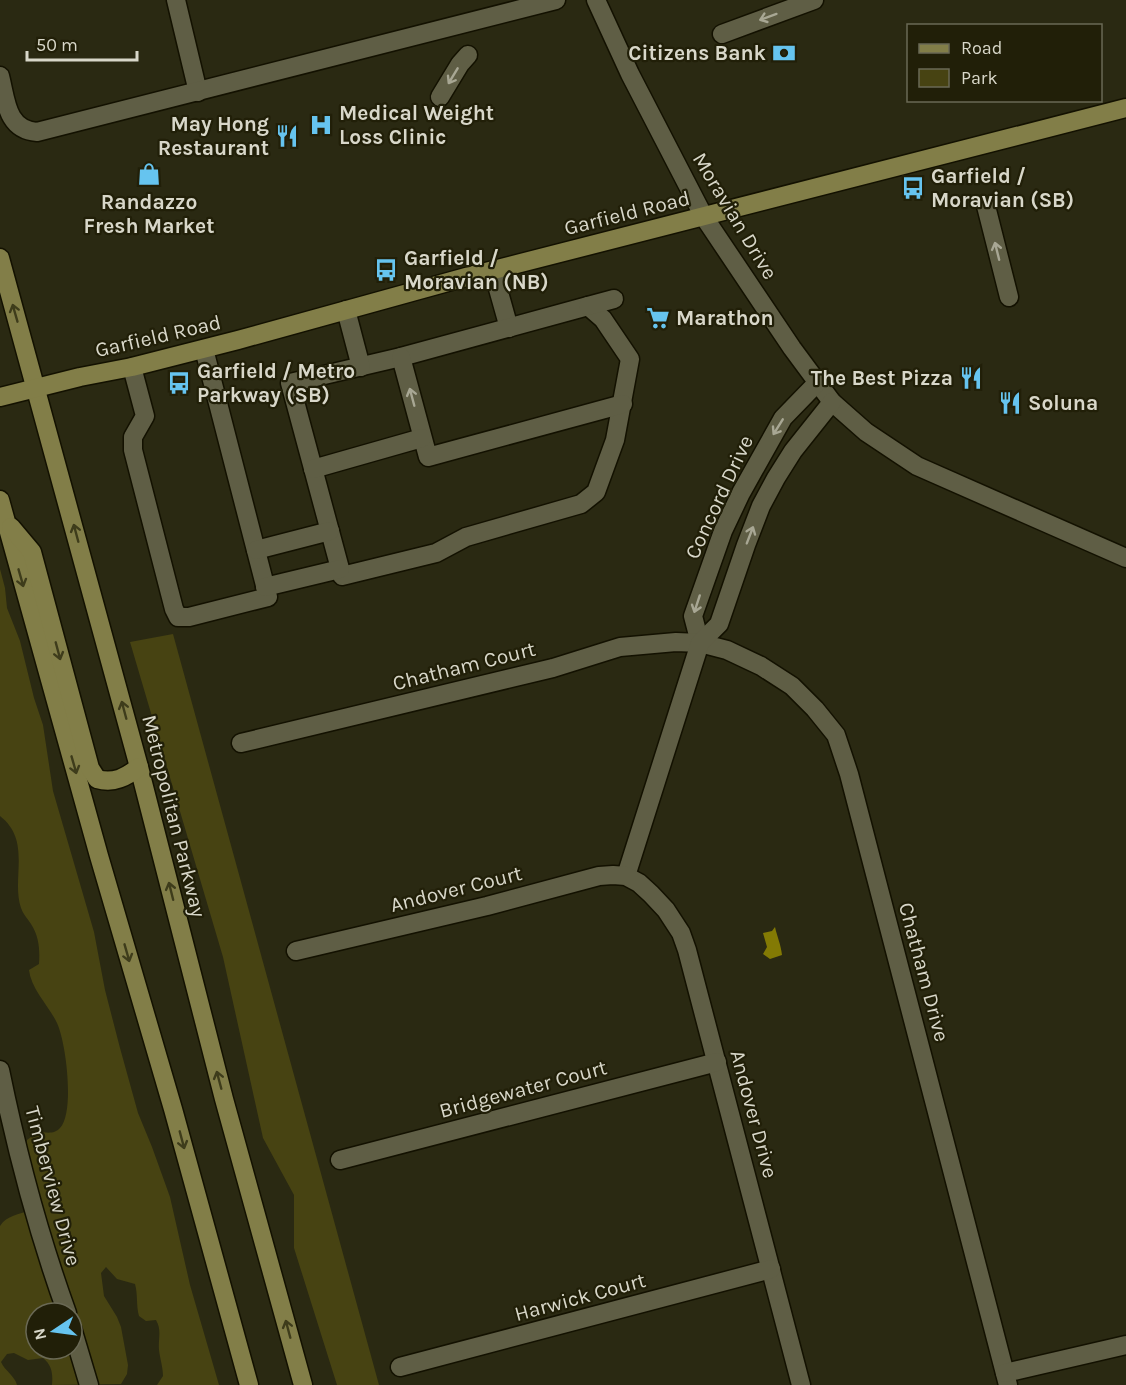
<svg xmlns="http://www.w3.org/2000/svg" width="1126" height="1385" font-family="Karla,sans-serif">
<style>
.green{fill:#474312;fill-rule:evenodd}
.water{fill:#837a04}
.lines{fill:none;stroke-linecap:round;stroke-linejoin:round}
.minor-casing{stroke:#131100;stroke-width:21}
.major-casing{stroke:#131100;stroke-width:21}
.minor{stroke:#5f5e45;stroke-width:18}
.major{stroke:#827e48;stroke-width:18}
.oneway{stroke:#a8a794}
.oneway2{stroke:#3e3c1b}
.labels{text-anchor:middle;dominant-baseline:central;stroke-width:4.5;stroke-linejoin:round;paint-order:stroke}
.poi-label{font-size:21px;font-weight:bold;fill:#d8d7c9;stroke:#211f08;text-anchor:start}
.street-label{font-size:21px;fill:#d8d7c9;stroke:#211f08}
</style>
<rect width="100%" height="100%" fill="#2a2912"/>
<!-- green -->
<g class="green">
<path d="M0 569 5 588 7 608 20 641 34 698 43 725 53 791 94 932 105 990 120 1048 138 1113 152 1147 170 1197 190 1285 219 1385H157L163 1376C163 1367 160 1359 159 1350 158 1339 162 1330 156 1320L146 1321 139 1316C136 1305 138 1295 135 1284L117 1279 106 1267 101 1273 104 1296 117 1317 121 1327 128 1365 127 1374 121 1384 52 1385C53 1374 52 1365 43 1358L28 1360 14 1353 7 1354 1 1362C5 1371 15 1376 17 1385H0V1226C7 1215 19 1215 30 1210L25 1150 27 1140 38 1132C45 1132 54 1135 60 1128 75 1112 66 1042 57 1023 49 1006 31 989 29 970L39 964C40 950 39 936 31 924 27 918 23 914 21 908 11 878 32 841 0 816ZM36 1313H72V1349H36Z"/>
<polygon points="173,634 379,1385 337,1385 294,1248 294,1195 263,1138 223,957 130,642"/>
</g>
<!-- water -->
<path class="water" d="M775 927C777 936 781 945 782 955L770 959 763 954 767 947 763 933 772 931Z"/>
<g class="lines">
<!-- minor casing -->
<g class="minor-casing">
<g id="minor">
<polyline points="176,0 198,92"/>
<polyline points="596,0 630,74 704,217 792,348 832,402 866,432 917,466 1126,558"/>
<polyline points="722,34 814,0"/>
<path d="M0 76C6 99 6 130 37 132L556 0"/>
<polyline points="440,97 460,64 468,55"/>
<polyline points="986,206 1009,297"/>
<polyline points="493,271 509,328"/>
<polygon points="588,306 603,319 630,359 615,440 596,492 581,504 466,537 436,553 342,576 290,383 401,357"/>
<polyline points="588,306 614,299"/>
<polyline points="346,310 361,367"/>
<polyline points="401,357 428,457 623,404"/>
<polyline points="132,367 145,416 133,437 133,450 174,609 178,617 189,617 268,597 204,349"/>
<polyline points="313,469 422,438"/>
<polyline points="256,550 330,531"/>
<polyline points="265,587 340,569"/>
<polyline points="700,643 693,616 723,531 741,493 783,418 816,384"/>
<polyline points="241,743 553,668 620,647 676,642 700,643 727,650 761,666 792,686 815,709 836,735 849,774 1008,1385"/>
<polyline points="626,876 700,643 719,624 746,545 761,506 776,478 793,451 832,402"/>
<polyline points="296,951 487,906 599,876 613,875 626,876 639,883 651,894 666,910 681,933 687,950 801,1385"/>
<path d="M0 1070C17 1153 38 1233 67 1313"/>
<polyline points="340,1160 717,1062"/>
<polyline points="72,1328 89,1385"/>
<polyline points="400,1367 771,1269"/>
<polyline points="1005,1373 1126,1345"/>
</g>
</g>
<!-- major casing -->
<g class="major-casing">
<g id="major">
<polyline points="0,258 139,767 224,1099 303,1385"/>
<polyline points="0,397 80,377 132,367 238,340 466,277 1126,108"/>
<polyline points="0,500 99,856 173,1109 249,1385"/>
<path d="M11 527 32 552 90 768 97 779C114 784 126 777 139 767"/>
</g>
</g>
<!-- minor -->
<use href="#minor" class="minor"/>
<!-- major -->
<use href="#major" class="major"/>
</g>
<!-- one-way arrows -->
<defs><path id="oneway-shaft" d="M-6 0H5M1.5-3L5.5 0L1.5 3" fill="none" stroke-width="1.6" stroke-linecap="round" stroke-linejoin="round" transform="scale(1.5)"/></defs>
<g class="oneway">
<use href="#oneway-shaft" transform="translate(768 17) rotate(160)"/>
<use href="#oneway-shaft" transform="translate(453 76) rotate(121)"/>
<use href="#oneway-shaft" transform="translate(997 251) rotate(-104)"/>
<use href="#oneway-shaft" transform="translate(412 397) rotate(-105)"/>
<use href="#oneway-shaft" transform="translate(778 427) rotate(122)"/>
<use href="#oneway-shaft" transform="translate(750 535) rotate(-69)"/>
<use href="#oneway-shaft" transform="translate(697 604) rotate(108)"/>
</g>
<g class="oneway2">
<use href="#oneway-shaft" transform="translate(15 313) rotate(-106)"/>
<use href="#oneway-shaft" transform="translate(76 533) rotate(-105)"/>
<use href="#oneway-shaft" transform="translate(21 578) rotate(74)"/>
<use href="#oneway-shaft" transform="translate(58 651) rotate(75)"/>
<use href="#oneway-shaft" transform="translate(124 710) rotate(-105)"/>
<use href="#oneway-shaft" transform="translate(74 765) rotate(74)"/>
<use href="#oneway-shaft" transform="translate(171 891) rotate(-104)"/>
<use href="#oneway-shaft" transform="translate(127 953) rotate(74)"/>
<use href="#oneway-shaft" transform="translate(219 1080) rotate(-105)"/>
<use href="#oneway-shaft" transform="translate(182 1140) rotate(75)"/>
<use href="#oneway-shaft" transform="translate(288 1329) rotate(-105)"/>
</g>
<!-- icons -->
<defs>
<g id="bank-bare" transform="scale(1.8)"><path d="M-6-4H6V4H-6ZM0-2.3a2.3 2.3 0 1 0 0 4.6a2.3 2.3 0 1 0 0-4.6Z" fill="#66c4ef" stroke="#211f08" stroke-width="2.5" paint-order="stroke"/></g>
<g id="hospital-bare" transform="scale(1.8)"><path d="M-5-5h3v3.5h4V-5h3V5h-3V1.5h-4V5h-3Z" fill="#66c4ef" stroke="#211f08" stroke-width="2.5" paint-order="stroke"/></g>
<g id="restaurant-bare" transform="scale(1.8)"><path d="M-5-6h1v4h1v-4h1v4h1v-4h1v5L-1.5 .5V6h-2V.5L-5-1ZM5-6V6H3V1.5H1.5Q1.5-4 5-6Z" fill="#66c4ef" stroke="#211f08" stroke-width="2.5" paint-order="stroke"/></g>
<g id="shop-bare" transform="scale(1.8)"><path d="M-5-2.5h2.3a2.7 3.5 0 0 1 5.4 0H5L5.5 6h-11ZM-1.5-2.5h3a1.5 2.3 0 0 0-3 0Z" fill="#66c4ef" stroke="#211f08" stroke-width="2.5" paint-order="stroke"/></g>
<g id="bus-bare" transform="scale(1.8)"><path d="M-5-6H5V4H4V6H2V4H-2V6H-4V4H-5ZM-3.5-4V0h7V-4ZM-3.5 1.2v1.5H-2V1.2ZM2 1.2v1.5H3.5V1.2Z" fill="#66c4ef" stroke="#211f08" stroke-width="2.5" paint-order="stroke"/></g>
<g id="supermarket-bare" transform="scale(1.8)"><path d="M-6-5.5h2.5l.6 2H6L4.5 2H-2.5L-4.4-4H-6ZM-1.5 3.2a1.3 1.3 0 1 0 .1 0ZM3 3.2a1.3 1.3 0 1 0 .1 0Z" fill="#66c4ef" stroke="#211f08" stroke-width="2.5" paint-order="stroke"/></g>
</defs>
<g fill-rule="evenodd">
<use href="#bank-bare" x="784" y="53"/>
<use href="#hospital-bare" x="321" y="125"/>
<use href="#restaurant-bare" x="287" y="136"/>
<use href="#shop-bare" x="149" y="174"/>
<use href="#bus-bare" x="913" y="188"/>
<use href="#bus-bare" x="386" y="270"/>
<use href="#supermarket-bare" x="658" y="318"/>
<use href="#restaurant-bare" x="971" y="378"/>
<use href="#bus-bare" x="179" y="383"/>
<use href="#restaurant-bare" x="1010" y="403"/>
</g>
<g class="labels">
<!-- poi labels -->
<g class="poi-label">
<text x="766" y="53" text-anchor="end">Citizens Bank</text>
<text x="339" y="113">Medical Weight<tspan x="339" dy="24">Loss Clinic</tspan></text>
<text x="269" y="124" text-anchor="end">May Hong<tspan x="269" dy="24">Restaurant</tspan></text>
<text x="931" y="176">Garfield /<tspan x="931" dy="24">Moravian (SB)</tspan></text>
<text x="149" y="202" text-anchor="middle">Randazzo<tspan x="149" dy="24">Fresh Market</tspan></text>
<text x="404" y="258">Garfield /<tspan x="404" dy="24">Moravian (NB)</tspan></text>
<text x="676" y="318">Marathon</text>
<text x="197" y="371">Garfield / Metro<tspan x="197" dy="24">Parkway (SB)</tspan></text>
<text x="953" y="378" text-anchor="end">The Best Pizza</text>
<text x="1028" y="403">Soluna</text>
</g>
<!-- street labels -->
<g class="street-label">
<text transform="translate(627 213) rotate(-14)">Garfield Road</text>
<text transform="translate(735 216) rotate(59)">Moravian Drive</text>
<text transform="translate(158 336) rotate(-13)">Garfield Road</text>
<text transform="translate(719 497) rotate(-65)">Concord Drive</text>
<text transform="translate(464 666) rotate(-14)">Chatham Court</text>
<text transform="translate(174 816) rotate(76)">Metropolitan Parkway</text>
<text transform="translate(456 889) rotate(-14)">Andover Court</text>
<text transform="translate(924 972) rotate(75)">Chatham Drive</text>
<text transform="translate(523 1089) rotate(-15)">Bridgewater Court</text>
<text transform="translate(754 1114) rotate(75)">Andover Drive</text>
<text transform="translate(53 1186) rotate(75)">Timberview Drive</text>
<text transform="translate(580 1297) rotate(-15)">Harwick Court</text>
</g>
</g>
<!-- legend -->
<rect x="907" y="24" width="195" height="78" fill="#211f08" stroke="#6a6955" stroke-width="1.5"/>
<rect x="919" y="44" width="30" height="9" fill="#827e48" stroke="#6a6955" stroke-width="1.5"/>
<text x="961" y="54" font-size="18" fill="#d8d7c9">Road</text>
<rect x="919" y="69" width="30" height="18" fill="#474312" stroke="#6a6955" stroke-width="1.5"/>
<text x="961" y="84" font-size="18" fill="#d8d7c9">Park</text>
<!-- north arrow -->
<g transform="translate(54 1331) rotate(257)"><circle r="28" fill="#211f08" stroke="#6a6955" stroke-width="1.5"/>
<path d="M0-4.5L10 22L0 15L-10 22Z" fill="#66c4ef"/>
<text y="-9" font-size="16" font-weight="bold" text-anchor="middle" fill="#d8d7c9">N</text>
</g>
<!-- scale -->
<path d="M27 51v9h110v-9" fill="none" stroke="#d8d7c9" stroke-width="3"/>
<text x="36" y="51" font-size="18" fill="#d8d7c9" stroke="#211f08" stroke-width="4.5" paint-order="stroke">50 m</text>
</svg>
